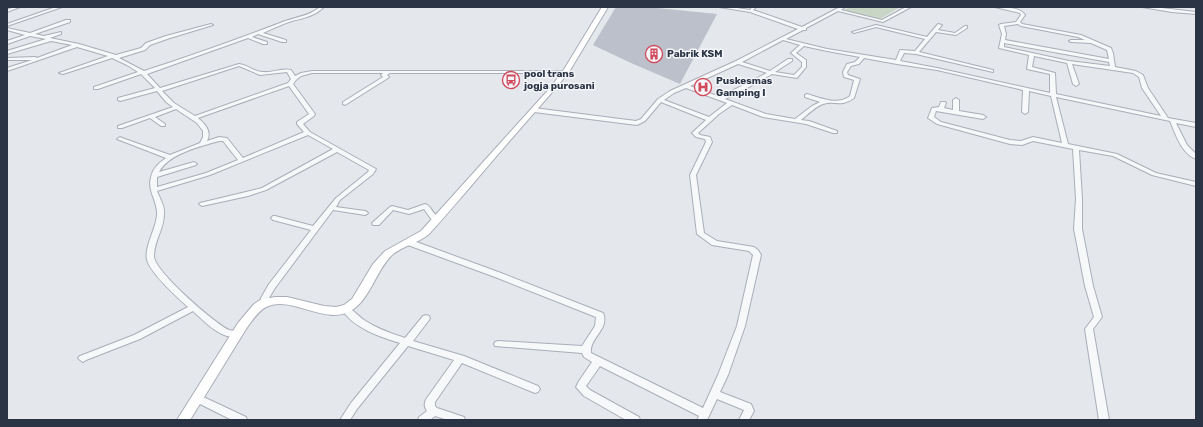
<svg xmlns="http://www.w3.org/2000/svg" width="1203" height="427" font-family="Rubik,sans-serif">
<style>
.green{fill:#c9d6c5}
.building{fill:#bbc0ca}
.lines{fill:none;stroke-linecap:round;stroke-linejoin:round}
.street-casing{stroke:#a9aeb7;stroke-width:2}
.secondary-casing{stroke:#a9aeb7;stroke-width:2}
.street{fill:#f7f8fa;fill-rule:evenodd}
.secondary{fill:#fff;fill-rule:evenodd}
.labels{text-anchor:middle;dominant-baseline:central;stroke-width:3;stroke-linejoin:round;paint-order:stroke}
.far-poi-label{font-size:10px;font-weight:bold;fill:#2b3445;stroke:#f4f6f9;text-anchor:start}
</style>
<rect width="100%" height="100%" fill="#e4e7ec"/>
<!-- green -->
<polygon class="green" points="850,7 900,7 880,19 844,10"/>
<!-- building -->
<polygon class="building" points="616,7 647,7 717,14 680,84 631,63 593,45"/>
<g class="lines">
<!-- street casing -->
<g class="street-casing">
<g id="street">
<polygon points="14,7 20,7 7,12 7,10"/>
<polygon points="56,7 62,7 7,26 7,24"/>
<path d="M320 7H324C314 17 302 18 289 22 280 25 272 29 263 33L286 40V42H282L258 34 252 37 267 42V44H263L248 38 147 74 160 88 239 64C248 65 254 72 263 72 272 73 281 68 291 70L295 76 301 73 312 71H566L568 72 566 73H390L387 75 389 77 388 78 345 105 343 104V102L383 77 381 75 383 73H312L301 76 296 80 293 84 315 114 314 116 303 124 310 132 376 169 373 174 340 200 336 207 365 211 367 212 368 213 367 214 365 215 333 210 275 288 269 298 267 305H261L260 303 261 298 269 284 311 230 273 220 271 218 273 216H275L313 226 336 198 368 172 369 170 337 152 266 190 248 196 202 206 199 204 200 203 246 192 262 188 333 149 308 135 210 175 157 191C160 199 165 206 164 214 164 229 154 241 154 256 154 271 214 323 229 330 233 331 237 330 241 332L242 334 241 336C223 342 205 322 193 311L140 339 86 360 83 362 80 360 78 358 80 356 134 335 188 307C177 297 151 274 147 260 144 247 156 229 157 215 158 202 147 191 151 177 153 168 159 163 166 158L117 139 120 137 122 138 170 155 200 143 203 137V131L197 123 176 109 155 117 165 124V126H161L150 118 122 128H118V126L173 107 166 102 157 91 120 101 118 100V98L155 88 141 74 98 89H94V87L138 72 127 65 112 58 63 74 59 73 108 56 77 47 7 71V68L32 60H7V58L35 57 37 58 72 45 51 41 7 54V51L46 39 30 36 7 44V41L25 35 7 30V28L30 33 66 20H70V22L35 34 44 36 61 32V34L50 38 79 44 116 55 141 48 146 43 166 36 211 24 213 25 170 38 150 45 145 50 119 58 144 71C190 56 235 40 280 23 294 17 308 17 320 7ZM239 66 260 75 287 72 291 79 288 83 195 116 174 103 162 91ZM289 86 309 114 297 122V124L304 132 243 158 227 138 219 137 207 141C212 131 205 124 198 118ZM219 141H223L238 160 206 173 157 187V177L196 165 197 164 194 162 159 172C168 154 201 146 219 141Z"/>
<path d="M719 7H730L750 10 752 7H756L753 10 802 27 840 7H845L841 10 882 20 906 7H911L883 22 838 11 806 28V30H803L786 39 827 49 896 60 900 50 915 51 925 39 876 27 854 33 852 32 876 25 927 37 938 24 942 25 938 30 955 33 965 26H967V28L956 35 936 32 919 52 993 70V72L916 54 904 53 900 61 937 68 1050 93V74L1027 69 1029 55 999 48 1002 34 999 25 1001 24 1016 22 1021 15 1020 13 995 7C1004 7 1020 7 1025 15L1020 22 1022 24 1081 35 1111 48 1113 53 1115 67 1136 71 1143 75 1148 88 1168 118 1196 123V127L1176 123 1187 145 1196 154V159C1181 153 1176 135 1170 121L1056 97 1068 144 1117 154 1156 173 1196 182V186L1152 175 1113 156 1079 150 1082 199V229L1093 286 1102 317 1093 329 1109 420H1099L1085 329 1094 317 1085 286 1074 229 1076 199 1073 149 1033 141 1022 145 1010 144 937 124 928 118 932 108 939 107 941 102H945L946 103 944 108 953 110V100L956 98 959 100V111L983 115 986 117 983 119 936 111 934 117 941 122 1010 140 1021 141 1033 137 1062 143 1051 96 1029 91 1028 112 1025 114 1022 112 1023 90 937 70 897 64 864 58 859 64 851 66 847 72 848 75 860 79 854 98C840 108 835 100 823 104 815 107 808 114 801 120L809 121 837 131V133H833L806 124 763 117 732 105 719 114 698 133 700 135 710 137 712 142 696 175 704 233 717 241 754 247 758 250 761 255 745 326 728 375 720 392 751 404 754 411 749 420H739L744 410 717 399 707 420H697L699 416 600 366 586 386 590 390 639 417 640 420H626L584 396 576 387 579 381 592 362 584 357 582 353 495 346 494 344 495 342 498 341 582 346 595 326 596 317 495 277 405 244 404 242 405 240H411L501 273 603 313C610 329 589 338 591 353L703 408 718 375 737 326 753 255 749 251 712 245 697 234 690 175 706 142 705 139 696 137 692 133 706 120 661 102 645 121 637 125 534 112 531 110 534 108 636 121 641 119 658 99 670 91 736 61 798 29 750 12ZM1018 24 1021 26 1078 37 1085 40H1071L1069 41 1071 42 1091 43 1107 50 1109 59 1005 40 1006 34 1004 26ZM783 40 800 45 791 53 802 62V67L794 75 775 72 792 61V59H788L770 71 742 62ZM1004 43 1109 62 1110 66 1069 61 1004 47ZM804 46 827 51 860 57 855 62 847 64 843 72 844 77 854 80 850 96C837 106 821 98 807 94L805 95V97L820 102 812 106 795 119 766 114 725 99 749 87 772 74 797 78 806 67V60L796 53ZM1034 56 1067 63 1073 84 1076 86 1079 84 1072 64 1133 73 1139 77 1142 88 1161 116 1056 94 1055 73 1032 67ZM738 64 767 73 720 97 690 86ZM686 88 727 103 709 117 664 100 674 93Z"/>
<polygon points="1142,7 1153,7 1196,12 1196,14 1172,12"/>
<path d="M425 204C432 206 432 215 439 216L441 218 439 220H437L431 219 424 209 409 214 393 210 379 225H373L372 223 390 207 392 206 408 210Z"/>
<path d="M346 307C353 309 358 316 364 320 376 328 390 333 405 338L423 316 426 315 429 316 430 318 429 320 413 341 464 356 538 386 540 389 538 392 535 393 462 363 435 402V406L437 408 464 417 465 420H448L435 416 430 420H418L419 417 427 411C424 407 424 402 427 398L454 360 408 346 357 409 350 420H340L351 403 400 343C380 337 354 328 342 310L343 308Z"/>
<polygon points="197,394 246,417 247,420 232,420 194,401 192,398 194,395"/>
</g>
</g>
<!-- secondary casing -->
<g class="secondary-casing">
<path id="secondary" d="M602 7H608L569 72 554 90C526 122 498 154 471 186 457 202 443 219 429 234 418 244 400 246 390 257 376 272 369 300 352 310 326 327 291 294 266 307 258 311 252 321 246 329L190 420H177L238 323 254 304 260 300 275 297H287L324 306 336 307 344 305 352 299 373 264 385 251 421 231 550 88 563 71Z"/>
</g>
<!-- street -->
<use href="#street" class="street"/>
<!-- secondary -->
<use href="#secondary" class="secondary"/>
</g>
<!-- icons -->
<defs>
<g id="building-ring" transform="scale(0.9)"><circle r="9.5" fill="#f4f6f9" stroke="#d1495b" stroke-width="1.5"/><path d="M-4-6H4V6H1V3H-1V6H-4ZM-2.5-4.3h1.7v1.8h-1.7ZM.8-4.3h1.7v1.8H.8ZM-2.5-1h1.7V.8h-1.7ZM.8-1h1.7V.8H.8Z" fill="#d1495b"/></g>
<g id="bus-ring" transform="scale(0.9)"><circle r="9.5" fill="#f4f6f9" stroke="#d1495b" stroke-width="1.5"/><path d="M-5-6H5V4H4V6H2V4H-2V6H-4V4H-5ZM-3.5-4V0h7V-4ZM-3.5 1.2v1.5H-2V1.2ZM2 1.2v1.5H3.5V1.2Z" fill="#d1495b"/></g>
<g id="hospital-ring" transform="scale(0.9)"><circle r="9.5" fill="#f4f6f9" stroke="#d1495b" stroke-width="1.5"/><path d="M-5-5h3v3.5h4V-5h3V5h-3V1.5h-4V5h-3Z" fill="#d1495b"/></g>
</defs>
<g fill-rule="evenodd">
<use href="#building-ring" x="654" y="54"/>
<use href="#bus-ring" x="511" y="80"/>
<use href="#hospital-ring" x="703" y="87"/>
</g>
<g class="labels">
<!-- far-poi labels -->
<g class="far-poi-label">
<text x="667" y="54">Pabrik KSM</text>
<text x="524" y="74">pool trans<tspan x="524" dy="12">jogja purosani</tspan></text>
<text x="716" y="81">Puskesmas<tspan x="716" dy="12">Gamping I</tspan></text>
</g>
</g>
<!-- border -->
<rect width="1203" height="427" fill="none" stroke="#2b3445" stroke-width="16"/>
</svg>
